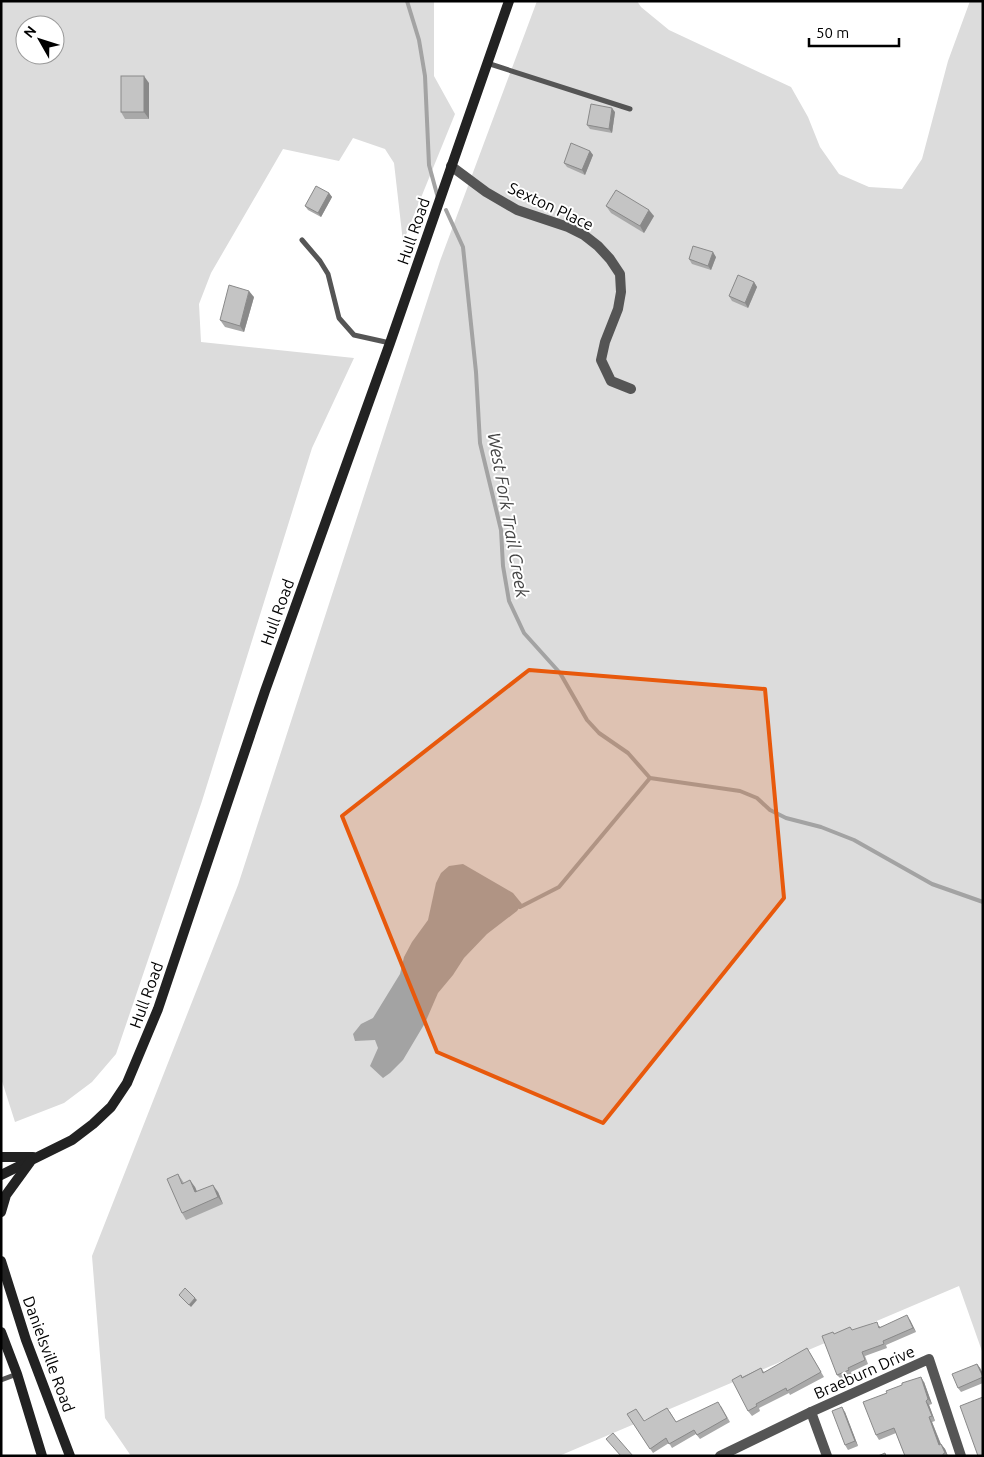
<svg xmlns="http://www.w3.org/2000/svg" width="984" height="1457" font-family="Ubuntu,sans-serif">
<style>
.green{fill:#dcdcdc;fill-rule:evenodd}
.water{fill:#a3a3a3}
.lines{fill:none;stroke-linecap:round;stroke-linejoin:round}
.stream{stroke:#a3a3a3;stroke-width:4}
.lane{stroke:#555;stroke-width:5}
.street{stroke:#555;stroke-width:10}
.secondary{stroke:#222;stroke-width:10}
.wall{fill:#a9a9a9}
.shaded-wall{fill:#898989}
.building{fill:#c4c4c4;stroke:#898989}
.marked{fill:#e8590c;fill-opacity:0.2;stroke:#e8590c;stroke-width:4;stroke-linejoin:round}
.labels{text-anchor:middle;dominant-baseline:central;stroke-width:4;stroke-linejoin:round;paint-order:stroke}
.street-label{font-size:16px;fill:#000;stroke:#fff}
.water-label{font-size:18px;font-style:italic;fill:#444;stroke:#fff}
</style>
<rect width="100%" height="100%" fill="#fff"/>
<!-- green -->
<g class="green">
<path d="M1 1H434V76L455 114 403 242 394 163 385 149 353 138 339 161 283 149 211 273 199 304 201 342 354 358 312 448 202 801 116 1054 92 1082 64 1103 15 1122 1 1078ZM25 25H55V55H25Z"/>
<polygon points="537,1 637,1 641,7 669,30 791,87 808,117 820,147 839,174 869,187 902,189 922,159 948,61 970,1 983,1 983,1354 959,1286 559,1456 131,1456 105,1418 92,1256 238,885 440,261"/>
</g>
<!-- water -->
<polygon class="water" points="463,864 513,893 522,904 517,911 487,934 464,958 453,975 438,993 425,1023 403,1060 390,1073 383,1078 370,1066 378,1048 375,1040 355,1041 353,1034 361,1024 373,1018 400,974 404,957 412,942 428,920 436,883 441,873 449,866"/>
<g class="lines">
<!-- stream -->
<g class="stream">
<polyline points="407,1 419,40 425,76 429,165 438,198"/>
<polyline points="446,210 463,247 476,372 480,443 501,530 503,566 509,601 524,633 560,673 587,720 599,733 628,753 650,778 740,791 757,798 770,810 786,818 821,827 854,840 932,884 983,902"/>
<polyline points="520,907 559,887 650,778"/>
</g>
<!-- lane -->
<g class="lane">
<polyline points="487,63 630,109"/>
<polyline points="302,240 320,261 328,274 339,318 354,335 390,343"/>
<polyline points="1,1380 17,1374"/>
</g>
<!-- street -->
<g class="street">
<polyline points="451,166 486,192 517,210 568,227 584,235 598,246 610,259 620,274 621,292 618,309 605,342 601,360 611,381 631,389"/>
<polyline points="811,1412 827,1456"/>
<polyline points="720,1456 811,1412 929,1359 961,1456"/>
</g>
<!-- secondary -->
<g class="secondary">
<polyline points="1,1157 33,1157"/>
<polyline points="1,1175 72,1140 93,1124 111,1107 127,1083 158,1009 265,691 390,343 509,1"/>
<polyline points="1,1212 6,1195 30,1162"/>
<polyline points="1,1261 26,1340 70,1456"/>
<polyline points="1,1332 17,1374 42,1456"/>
</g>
</g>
<!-- wall -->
<g class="wall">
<polygon points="149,83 149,119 125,119 121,112"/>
<polygon points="615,112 612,133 590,129 587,125"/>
<polygon points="590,151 593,155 585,175 567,167 564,163"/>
<polygon points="329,193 332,197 321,217 308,210 305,206"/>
<polygon points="606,206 654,216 644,233 611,213"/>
<polygon points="716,257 711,270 692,264 689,259"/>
<polygon points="754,282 757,287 748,308 732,301 729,296"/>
<polygon points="254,297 244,332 225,327 220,320"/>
<polygon points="178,1174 184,1183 195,1187 197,1192 218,1192 223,1204 186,1220 182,1213"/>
<polygon points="910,1320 916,1332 886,1345 887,1348 865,1356 868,1364 851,1372 852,1375 841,1379 837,1375 850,1327 852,1330 880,1326 880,1327"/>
<polygon points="810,1353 824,1377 790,1395 789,1393 759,1408 760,1411 752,1416 748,1411 742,1377 761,1368 764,1372"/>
<polygon points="977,1364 980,1368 983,1374 983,1383 961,1392 958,1388"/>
<polygon points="924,1382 932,1404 929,1405 935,1421 932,1422 941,1444 945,1449 948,1456 905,1456 896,1433 879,1440 876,1435"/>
<polygon points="721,1406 730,1422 700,1439 696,1434 672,1448 669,1443 653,1453 627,1414 644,1421 670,1412 676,1422"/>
<polygon points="845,1412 858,1446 848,1450 845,1445"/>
</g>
<!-- shaded-wall -->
<g class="shaded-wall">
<polygon points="144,76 149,83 149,119 144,112"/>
<polygon points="612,108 615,112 612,133 609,129"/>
<polygon points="590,151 593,155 585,175 582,170"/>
<polygon points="329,193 332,197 321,217 318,213"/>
<polygon points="649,210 654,216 644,233 640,226"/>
<polygon points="713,252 716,257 711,270 708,266"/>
<polygon points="754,282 757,287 748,308 745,303"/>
<polygon points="249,291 254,297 244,332 240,326"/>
<polygon points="190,1180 195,1187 200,1199 195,1192"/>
<polygon points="213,1185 218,1192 223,1204 218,1197"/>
<polygon points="195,1298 197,1300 191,1307 189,1305"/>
<polygon points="907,1315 910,1320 916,1332 913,1328"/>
<polygon points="977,1364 980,1368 983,1374 983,1378"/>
<polygon points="921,1377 924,1382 932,1404 928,1399"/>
<polygon points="926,1401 929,1405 935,1421 932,1416"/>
<polygon points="842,1407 845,1412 858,1446 855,1441"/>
<polygon points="929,1417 932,1422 943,1450 939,1445"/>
<polygon points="941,1444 945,1449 948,1456 945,1453"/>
</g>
<!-- building -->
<g class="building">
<rect x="121" y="76" width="23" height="36"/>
<polygon points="591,104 612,108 609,129 587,125"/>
<polygon points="571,143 590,151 582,170 564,163"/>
<polygon points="316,186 329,193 318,213 305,206"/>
<polygon points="616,190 649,210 640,226 606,206"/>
<polygon points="693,246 713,252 708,266 689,259"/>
<polygon points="738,275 754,282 745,303 729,296"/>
<polygon points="229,285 249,291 240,326 220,320"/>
<polygon points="178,1174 182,1184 190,1180 195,1192 213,1185 218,1197 182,1213 167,1179"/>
<polygon points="185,1288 195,1298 189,1305 179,1295"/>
<polygon points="907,1315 913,1328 883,1341 884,1344 862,1352 865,1360 848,1368 849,1370 837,1375 822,1336 833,1332 834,1334 850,1327 852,1330 877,1322 879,1328"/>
<polygon points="807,1348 821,1372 787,1391 786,1388 756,1404 757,1406 748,1411 732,1380 741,1375 742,1378 761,1368 763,1373"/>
<polygon points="977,1364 983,1377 958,1388 952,1374"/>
<polygon points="921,1377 928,1399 926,1401 932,1416 929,1417 939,1445 941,1444 945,1453 943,1454 943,1456 905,1456 894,1428 876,1435 863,1402 887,1393 886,1391 902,1385 902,1383"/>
<polygon points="983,1397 983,1456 978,1456 960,1406"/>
<polygon points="718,1402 727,1418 697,1435 694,1430 669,1444 666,1438 650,1449 627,1414 636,1409 644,1421 667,1408 676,1422"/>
<polygon points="842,1407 855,1441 845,1445 832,1411"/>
<polygon points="613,1433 633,1456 621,1456 606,1439"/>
<polygon points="885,1453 886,1456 878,1456"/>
</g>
<!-- marked area -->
<path class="marked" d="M529 670 765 689 784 898 603 1123 437 1052 342 816Z"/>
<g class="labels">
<!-- street labels -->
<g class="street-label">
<text transform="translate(551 206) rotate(25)">Sexton Place</text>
<text transform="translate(413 231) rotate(-71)">Hull Road</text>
<text transform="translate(277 612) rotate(-70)">Hull Road</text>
<text transform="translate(146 995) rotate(-70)">Hull Road</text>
<text transform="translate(49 1354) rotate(70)">Danielsville Road</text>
<text transform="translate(864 1372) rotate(-24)">Braeburn Drive</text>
</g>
<!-- water labels -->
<g class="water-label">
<text transform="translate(509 515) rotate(80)">West Fork Trail Creek</text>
</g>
</g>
<!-- border -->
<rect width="984" height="1457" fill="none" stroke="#000000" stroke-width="5"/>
<!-- north arrow -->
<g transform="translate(40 40) rotate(309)"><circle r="24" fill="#ffffff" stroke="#999999"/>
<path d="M0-4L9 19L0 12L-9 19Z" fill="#000000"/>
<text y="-8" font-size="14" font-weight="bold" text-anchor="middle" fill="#000000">N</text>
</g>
<!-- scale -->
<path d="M809 38v8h90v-8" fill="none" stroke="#000000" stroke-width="2.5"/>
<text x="816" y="38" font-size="15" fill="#000000" stroke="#ffffff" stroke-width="4" paint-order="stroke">50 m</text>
</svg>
